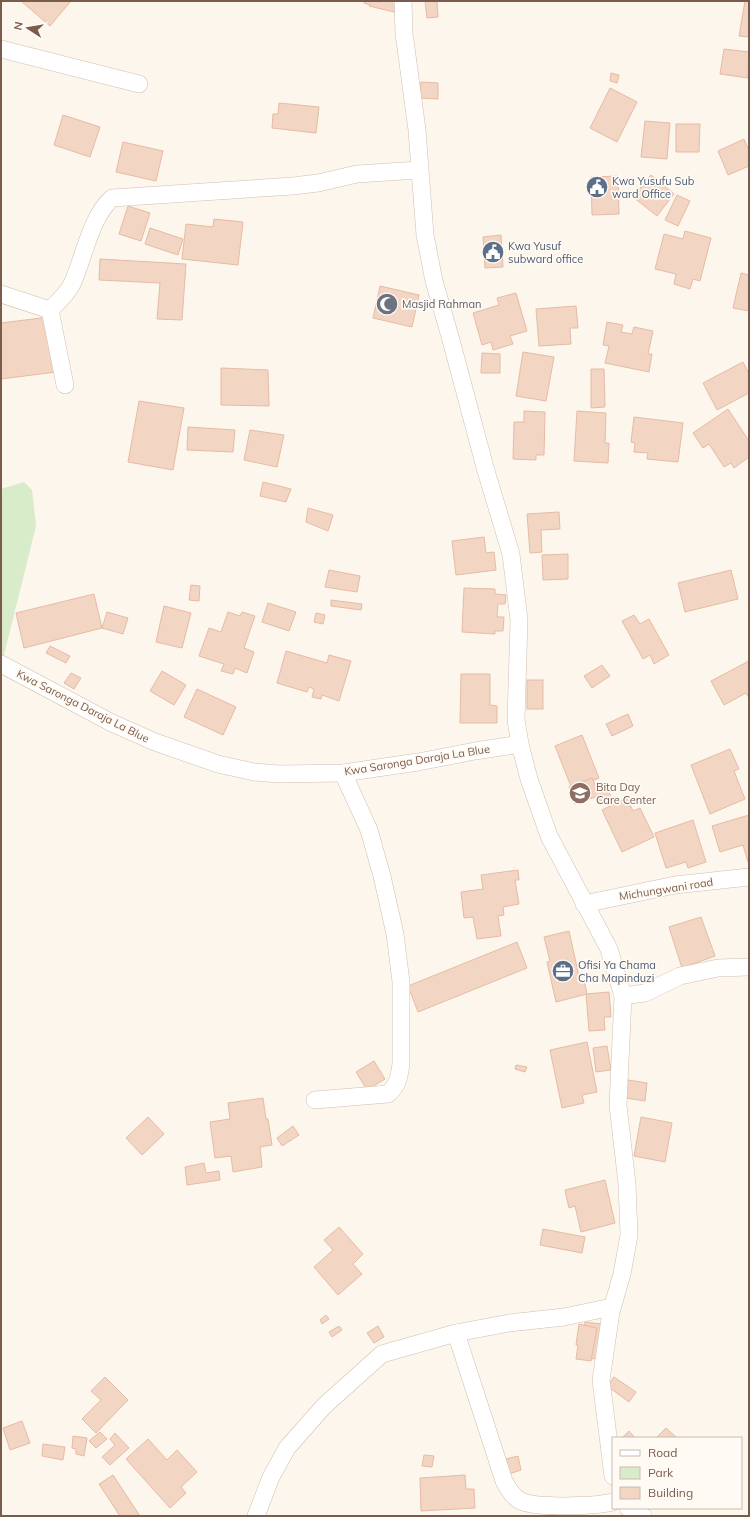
<svg xmlns="http://www.w3.org/2000/svg" width="750" height="1517" font-family="Mulish,sans-serif">
<style>
.green{fill:#d8ecc9}
.building{fill:#f3d5c3;stroke:#e6bba3}
.lines{fill:none;stroke-linecap:round;stroke-linejoin:round}
.street-casing{stroke:#d1beb0;stroke-width:18}
.street{stroke:#fff;stroke-width:17}
.labels{text-anchor:middle;dominant-baseline:central;stroke-width:3.5;stroke-linejoin:round;paint-order:stroke}
.service-label{font-size:11px;fill:#4e5e75;stroke:#fffaf3;text-anchor:start}
.worship-label{font-size:11px;fill:#5b616d;stroke:#fffaf3;text-anchor:start}
.street-label{font-size:11px;fill:#7a5c4d;stroke:#fffaf3}
.education-label{font-size:11px;fill:#785e54;stroke:#fffaf3;text-anchor:start}
</style>
<rect width="100%" height="100%" fill="#fdf6ec"/>
<!-- green -->
<polygon class="green" points="24,482 32,490 36,526 1,667 1,489"/>
<!-- building -->
<g class="building">
<polygon points="21,1 71,1 50,26"/>
<polygon points="364,1 397,1 394,12 369,6 370,5 364,3"/>
<polygon points="425,1 437,1 438,17 427,18"/>
<polygon points="745,1 749,2 749,37 739,36"/>
<polygon points="724,49 749,52 748,78 720,74"/>
<polygon points="611,73 619,75 617,83 610,81"/>
<polygon points="421,82 438,83 438,99 420,98"/>
<polygon points="610,88 637,102 617,142 590,128"/>
<polygon points="279,103 319,107 316,133 272,128 273,114 278,114"/>
<polygon points="63,115 100,127 90,157 54,145"/>
<polygon points="645,121 670,123 667,159 641,157"/>
<polygon points="676,124 700,124 699,152 676,152"/>
<polygon points="744,139 749,151 749,166 728,175 718,151"/>
<polygon points="123,142 163,151 156,181 116,172"/>
<polygon points="651,175 674,194 657,216 633,197"/>
<polygon points="618,176 619,214 592,215 591,177"/>
<polygon points="677,195 690,201 678,226 665,220"/>
<polygon points="128,206 150,213 141,241 119,234"/>
<polygon points="214,219 243,222 238,265 182,259 186,224 213,227"/>
<polygon points="150,228 183,239 178,255 145,244"/>
<polygon points="685,231 711,238 700,281 693,279 690,289 674,284 676,274 655,269 664,234 683,239"/>
<polygon points="501,235 503,267 485,268 483,237"/>
<polygon points="100,259 186,264 182,320 157,319 160,283 99,280"/>
<polygon points="741,273 749,275 749,311 733,308"/>
<polygon points="380,286 419,295 412,327 373,318"/>
<polygon points="516,293 527,331 510,336 513,344 493,350 491,342 482,345 473,313 499,305 497,298"/>
<polygon points="576,306 578,328 570,328 571,344 539,346 536,309"/>
<polygon points="49,317 56,372 1,379 1,323"/>
<polygon points="607,322 623,325 621,332 632,334 634,327 653,331 648,354 652,354 649,372 605,363 609,346 603,345"/>
<polygon points="523,352 554,357 546,401 516,396"/>
<polygon points="482,353 500,354 500,373 481,373"/>
<polygon points="743,362 749,374 749,393 717,410 703,383"/>
<polygon points="221,368 268,370 269,406 221,405"/>
<polygon points="591,369 604,369 605,407 591,408"/>
<polygon points="139,401 184,408 173,470 128,462"/>
<polygon points="728,409 749,441 749,457 734,468 731,463 724,467 709,444 703,448 693,433"/>
<polygon points="524,411 545,412 544,455 536,455 536,460 513,459 514,422 524,422"/>
<polygon points="577,411 606,413 605,443 609,443 608,463 574,461"/>
<polygon points="634,417 683,423 678,462 647,459 648,453 634,452 635,443 631,442"/>
<polygon points="188,427 235,430 233,452 187,450"/>
<polygon points="250,430 284,435 277,467 244,460"/>
<polygon points="263,482 291,489 286,502 260,496"/>
<polygon points="308,508 333,515 328,531 306,522"/>
<polygon points="559,512 560,529 541,530 542,552 530,553 527,514"/>
<polygon points="484,537 486,553 494,552 496,570 456,575 452,541"/>
<polygon points="568,554 568,579 543,580 542,555"/>
<polygon points="329,570 360,576 357,592 325,587"/>
<polygon points="731,570 738,599 685,612 678,583"/>
<polygon points="191,585 200,586 199,601 189,600"/>
<polygon points="464,588 495,589 495,594 506,595 505,604 498,604 497,617 504,617 503,631 495,631 495,634 462,632"/>
<polygon points="94,594 102,628 24,648 16,613"/>
<polygon points="331,600 362,604 361,610 331,606"/>
<polygon points="268,603 296,612 289,631 262,622"/>
<polygon points="164,606 191,613 182,648 156,642"/>
<polygon points="107,612 128,618 123,634 102,628"/>
<polygon points="228,612 240,616 242,612 255,616 244,648 254,652 247,673 235,668 233,674 221,671 224,664 199,656 209,628 221,632"/>
<polygon points="316,613 325,615 323,624 314,622"/>
<polygon points="634,615 640,624 649,619 669,655 654,664 650,655 643,659 622,621"/>
<polygon points="50,646 70,656 66,663 46,653"/>
<polygon points="286,651 327,663 329,655 351,661 339,701 322,695 321,699 312,697 314,689 309,687 307,692 277,683"/>
<polygon points="749,661 749,698 746,693 724,705 711,681"/>
<polygon points="602,665 610,676 592,688 584,676"/>
<polygon points="162,671 186,685 174,705 150,691"/>
<polygon points="71,673 81,678 74,689 64,683"/>
<polygon points="461,674 490,674 490,705 497,706 497,723 460,723"/>
<rect x="527" y="680" width="16" height="29"/>
<polygon points="197,689 236,707 223,735 184,717"/>
<polygon points="628,714 633,726 612,736 606,724"/>
<polygon points="582,735 599,778 572,789 555,746"/>
<polygon points="730,749 739,769 734,771 745,799 710,814 691,765"/>
<polygon points="592,778 597,789 606,785 611,797 600,801 598,796 575,804 569,787"/>
<polygon points="627,798 633,811 640,808 654,837 622,852 602,810"/>
<polygon points="749,815 749,862 748,862 743,845 720,852 712,826"/>
<polygon points="693,820 706,862 688,868 686,862 666,868 655,833"/>
<polygon points="518,870 519,880 515,880 519,904 503,907 504,915 498,916 501,936 477,939 473,917 464,918 461,892 483,889 481,875"/>
<polygon points="701,917 715,956 682,968 669,927"/>
<polygon points="569,931 580,981 584,980 587,994 556,1002 547,962 550,961 544,937"/>
<polygon points="517,942 527,968 418,1012 408,986"/>
<polygon points="609,992 611,1017 604,1017 605,1030 589,1031 586,994"/>
<polygon points="587,1042 597,1092 582,1095 584,1103 562,1108 550,1050"/>
<polygon points="607,1046 611,1070 596,1072 593,1048"/>
<polygon points="374,1061 385,1079 367,1090 356,1072"/>
<polygon points="516,1065 527,1067 525,1072 515,1069"/>
<polygon points="628,1080 647,1083 645,1101 625,1098"/>
<polygon points="263,1098 266,1119 268,1119 272,1145 260,1147 262,1167 233,1172 231,1156 215,1158 210,1122 230,1119 228,1103"/>
<polygon points="148,1117 164,1134 142,1155 126,1138"/>
<polygon points="641,1117 672,1123 665,1162 634,1156"/>
<polygon points="293,1126 299,1135 282,1146 277,1138"/>
<polygon points="204,1163 206,1173 219,1171 220,1180 187,1185 185,1167"/>
<polygon points="605,1180 615,1223 581,1232 575,1206 569,1208 565,1190"/>
<polygon points="339,1227 363,1254 353,1264 362,1274 338,1295 314,1267 333,1250 324,1240"/>
<polygon points="543,1229 585,1237 582,1253 540,1245"/>
<polygon points="326,1315 329,1319 322,1324 320,1320"/>
<polygon points="585,1322 601,1324 597,1359 581,1358"/>
<polygon points="579,1324 597,1328 591,1361 576,1359 578,1345 576,1345"/>
<polygon points="339,1326 342,1330 332,1337 329,1332"/>
<polygon points="378,1326 384,1337 374,1343 367,1333"/>
<polygon points="105,1377 128,1400 96,1433 82,1419 101,1400 91,1391"/>
<polygon points="614,1377 636,1392 629,1402 607,1386"/>
<polygon points="22,1421 30,1443 10,1450 3,1428"/>
<polygon points="666,1428 677,1438 656,1438"/>
<polygon points="629,1431 635,1438 622,1438"/>
<polygon points="100,1432 107,1439 96,1448 89,1441"/>
<polygon points="115,1433 129,1448 110,1465 102,1457 115,1445 110,1439"/>
<polygon points="73,1436 87,1438 84,1456 76,1454 76,1449 72,1448"/>
<polygon points="148,1439 167,1460 177,1450 197,1472 181,1487 186,1493 170,1508 126,1459"/>
<polygon points="43,1444 65,1447 63,1460 42,1456"/>
<polygon points="424,1455 434,1456 432,1467 422,1466"/>
<polygon points="518,1456 521,1470 506,1475 502,1460"/>
<polygon points="113,1475 140,1516 120,1516 99,1484"/>
<polygon points="465,1475 466,1489 474,1489 475,1508 421,1511 420,1478"/>
</g>
<g class="lines">
<!-- street casing -->
<g class="street-casing">
<g id="street">
<polyline points="403,1 404,33 417,130 425,235 434,281 451,340 486,471 511,554 519,620 516,720 520,744 529,779 549,836 609,949 623,996 618,1105 627,1184 629,1235 622,1274 611,1312 601,1380 613,1476"/>
<polyline points="1,49 139,84"/>
<polyline points="1,294 50,310 65,385"/>
<path d="M50 310C58 302 67 294 72 284 84 258 90 218 112 198L293 186 318 183 357 174 419 170"/>
<polyline points="1,664 112,723 155,742 218,764 254,772 279,774 343,773 418,762 475,751 520,744"/>
<polyline points="584,904 675,885 749,877"/>
<polyline points="623,996 645,993 680,976 718,968 749,967"/>
<path d="M315 1100 388 1094C398 1085 399 1078 401 1064V982L395 934 382 876 369 830 343 773"/>
<path d="M456 1333 504 1481C508 1488 511 1495 519 1500 533 1509 595 1506 613 1502"/>
<polyline points="628,1508 643,1516"/>
<polyline points="256,1516 271,1477 287,1448 324,1406 382,1354 456,1333 509,1323 564,1317 612,1307"/>
</g>
</g>
<!-- street -->
<use href="#street" class="street"/>
</g>
<!-- icons -->
<defs>
<g id="civic-disc" transform="scale(1.15)"><circle r="9.5" fill="#5c6f8a" stroke="#fffaf3"/><path d="M-.6-6.5H3V-4.5H.6V-3L4-1V1h2V6H-6V1h2V-1L-.6-3ZM-1.2 2.5V6h2.4V2.5Z" fill="#fff"/></g>
<g id="mosque-disc" transform="scale(1.15)"><circle r="9.5" fill="#6b7280" stroke="#fffaf3"/><path d="M3.5-4.9A6 6 0 1 0 3.5 4.9A5 5 0 1 1 3.5-4.9Z" fill="#fff"/></g>
<g id="school-disc" transform="scale(1.15)"><circle r="9.5" fill="#8d6e63" stroke="#fffaf3"/><path d="M0-5L7-2L0 1L-7-2ZM-4 1L0 2.5L4 1V4Q0 6-4 4Z" fill="#fff"/></g>
<g id="office-disc" transform="scale(1.15)"><circle r="9.5" fill="#5c6f8a" stroke="#fffaf3"/><path d="M-6-3h4V-5.5h4V-3h4V5H-6ZM-1-4.5V-3h2v-1.5ZM-6 0V1H6V0Z" fill="#fff"/></g>
</defs>
<g fill-rule="evenodd">
<use href="#civic-disc" x="597" y="187"/>
<use href="#civic-disc" x="493" y="252"/>
<use href="#mosque-disc" x="387" y="304"/>
<use href="#school-disc" x="580" y="793"/>
<use href="#office-disc" x="563" y="971"/>
</g>
<g class="labels">
<!-- service labels -->
<g class="service-label">
<text x="612" y="181">Kwa Yusufu Sub<tspan x="612" dy="13">ward Office</tspan></text>
<text x="508" y="246">Kwa Yusuf<tspan x="508" dy="13">subward office</tspan></text>
<text x="578" y="965">Ofisi Ya Chama<tspan x="578" dy="13">Cha Mapinduzi</tspan></text>
</g>
<!-- worship labels -->
<g class="worship-label">
<text x="402" y="304">Masjid Rahman</text>
</g>
<!-- street labels -->
<g class="street-label">
<text transform="translate(83 706) rotate(27)">Kwa Saronga Daraja La Blue</text>
<text transform="translate(417 760) rotate(-9)">Kwa Saronga Daraja La Blue</text>
<text transform="translate(666 889) rotate(-9)">Michungwani road</text>
</g>
<!-- education labels -->
<g class="education-label">
<text x="596" y="787">Bita Day<tspan x="596" dy="13">Care Center</tspan></text>
</g>
</g>
<!-- border -->
<rect width="750" height="1517" fill="none" stroke="#7a5c4d" stroke-width="4"/>
<!-- legend -->
<rect x="612" y="1437" width="130" height="72" fill="#fffaf3" stroke="#cabbb1"/>
<rect x="620" y="1450" width="20" height="6" fill="#ffffff" stroke="#cabbb1"/>
<text x="648" y="1457" font-size="12" fill="#7a5c4d">Road</text>
<rect x="620" y="1467" width="20" height="12" fill="#d8ecc9" stroke="#cabbb1"/>
<text x="648" y="1477" font-size="12" fill="#7a5c4d">Park</text>
<rect x="620" y="1487" width="20" height="12" fill="#f3d5c3" stroke="#cabbb1"/>
<text x="648" y="1497" font-size="12" fill="#7a5c4d">Building</text>
<!-- north arrow -->
<g transform="translate(28 28) rotate(282)" stroke="#fffaf3" stroke-width="3" paint-order="stroke">
<path d="M0-3L7 15L0 10L-7 15Z" fill="#7a5c4d"/>
<text y="-6" font-size="11" font-weight="bold" text-anchor="middle" fill="#7a5c4d">N</text>
</g>
</svg>
